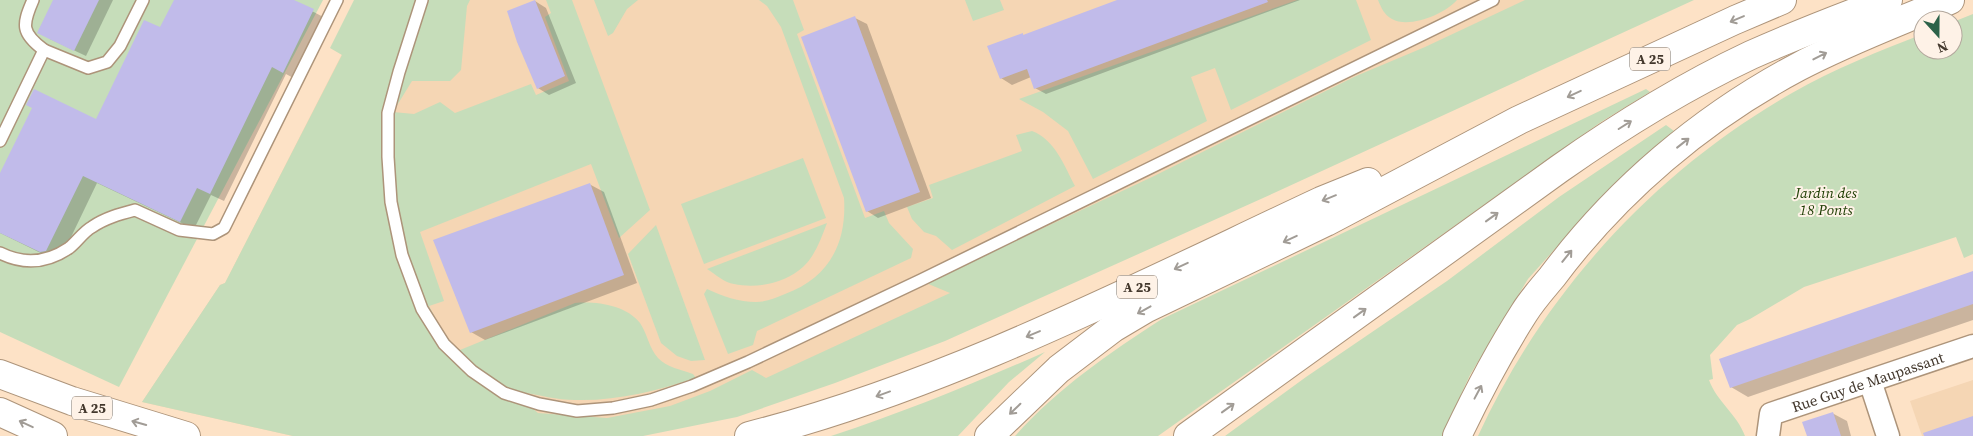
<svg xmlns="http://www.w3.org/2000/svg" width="1973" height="436" font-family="'Source Serif 4',serif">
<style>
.built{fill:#f5d6b4}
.green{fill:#c6ddba}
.shadow{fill:#0003}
.building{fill:#c1bbea}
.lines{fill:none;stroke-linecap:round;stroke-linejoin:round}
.lane-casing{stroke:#ad947a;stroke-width:14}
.street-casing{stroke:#ad947a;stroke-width:25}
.highway-casing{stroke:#ad947a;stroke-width:30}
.lane{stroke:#fff;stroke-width:11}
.street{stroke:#fff;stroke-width:22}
.highway{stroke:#fff;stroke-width:28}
.oneway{stroke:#a19c96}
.labels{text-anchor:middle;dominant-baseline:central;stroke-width:4;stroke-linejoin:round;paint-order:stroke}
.shield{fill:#fef2e7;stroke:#7b7065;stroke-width:1}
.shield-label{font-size:14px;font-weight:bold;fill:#43382d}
.park-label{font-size:15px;font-style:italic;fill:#1c3c00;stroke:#fef2e7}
.street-label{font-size:15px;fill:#43382d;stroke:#fef2e7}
</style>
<rect width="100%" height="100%" fill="#fde2c6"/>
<!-- built -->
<g class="built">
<polygon points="433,0 1580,0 743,413 293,436 142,402 220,285 225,283 342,54"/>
<polygon points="1973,380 1973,436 1922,436 1910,401"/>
</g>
<!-- green -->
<g class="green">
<polygon points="0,0 323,0 119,387 0,332"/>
<path d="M354 0H470L467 6 461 70 450 81H412L393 112 414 114 440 102 455 113 531 84 536 95 569 81 545 17 551 13 546 0H572L650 210 619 238 591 164 420 232 444 301 429 306 448 342 460 350 575 303C596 301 626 305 640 323 647 333 649 348 658 358 666 367 682 370 693 374L696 378C655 391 619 401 575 400 557 400 539 395 521 392L519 397 538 413 607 418 670 406 710 391 752 370 766 378 950 293 926 283 1152 177 1356 76 1425 47 1525 0H1694L1274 193 945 341 835 383 737 417 643 436H293L142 402 220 285 225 283 342 55 330 48Z"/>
<polygon points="594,0 638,0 627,9 613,33 608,36"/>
<path d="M759 0H793L804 30 797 34 865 218 884 211 889 223 913 249 911 258 757 331 753 345 728 354 704 294 707 289C722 296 739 302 756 302 766 302 776 298 785 294 829 278 847 243 844 198L781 27 767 6Z"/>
<polygon points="965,0 1000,0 1004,10 973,21"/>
<polygon points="1297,0 1356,0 1371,40 1231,110 1215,68 1191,77 1207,121 1093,179 1068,131 1043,112 1019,99"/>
<path d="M1378 0H1457C1445 14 1409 29 1392 19 1384 15 1381 7 1378 0Z"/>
<path d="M1973 14V254L1964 258 1956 237 1804 287 1750 319 1737 325 1710 355 1713 379 1709 380C1717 402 1737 414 1745 436H1478C1544 292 1655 171 1792 93 1834 69 1879 51 1923 34V50H1953V22Z"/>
<path d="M1646 89 1650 92 1601 122 1158 436H1015C1057 389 1109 353 1162 319Z"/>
<polygon points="1666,125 1674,131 1588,212 1528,279 1470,375 1442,436 1225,436 1306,377 1447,281 1559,197"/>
<path d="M1032 131C1055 140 1064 165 1075 186L952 250 936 236 924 232 912 219 907 207 933 198 929 185 1022 151 1016 135Z"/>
<polygon points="803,158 826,218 704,264 681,204"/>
<path d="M827 223C821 239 815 256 803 267 785 283 757 289 734 284 725 283 715 274 707 269Z"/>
<polygon points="656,225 705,360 691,361 677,356 661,343 628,254"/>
<path d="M1045 352 1009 382 958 436H831C905 412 975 383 1045 352Z"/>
</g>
<!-- shadow -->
<g class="shadow">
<polygon points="55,0 113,0 86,56 50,39"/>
<polygon points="175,0 291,0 327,19 297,80 286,74 224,201 211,195 194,229 97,183 61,258 55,260 0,233 0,176 97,121 161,29"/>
<polygon points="1121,0 1300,0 1046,94 1035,88 1031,77 1012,85 1001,78 1022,34 1025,36"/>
<polygon points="535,1 546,8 576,83 549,95 538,88"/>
<polygon points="855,18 867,24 931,198 878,218 867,211"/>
<polygon points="589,184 604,192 637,283 485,340 471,332"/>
<polygon points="1973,272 1973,320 1748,397 1731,387"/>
<polygon points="1832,413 1847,421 1851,436 1808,436"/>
</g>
<!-- building -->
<g class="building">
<polygon points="53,0 99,0 74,51 37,33"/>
<polygon points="174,0 294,0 314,9 283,73 272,67 210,194 197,188 180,222 83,176 46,251 40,252 0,233 0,173 32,108 26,105 34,89 96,119 144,20 160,27"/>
<polygon points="535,0 565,76 537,89 517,42 507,11"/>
<polygon points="1117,0 1267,0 1268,2 1034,89 1027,69 1000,79 987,46 1023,33 1023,35"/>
<polygon points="855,16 920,192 866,212 801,37"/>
<polygon points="590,183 624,275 470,333 433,240"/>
<polygon points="1973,271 1973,304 1730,388 1719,359"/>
<polygon points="1833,412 1841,436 1807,436 1802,422"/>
<polygon points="1973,416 1973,436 1924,436 1923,433"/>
</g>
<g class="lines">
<!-- lane casing -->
<g class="lane-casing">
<g id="lane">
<path d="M33 0C22 25 21 33 44 50"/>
<polyline points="422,0 399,72 388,113 388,157 391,202 402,255 422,309 444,344 472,371 504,393 539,404 577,411 613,408 651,400 692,386 748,362 921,280 1493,0"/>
<polyline points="0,141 44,50 88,68 107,62 120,46 143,0"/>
<path d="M0 253C24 265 47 263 69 248 77 242 83 232 92 227 105 218 120 214 135 210L179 230 213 234 224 228 337 0"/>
</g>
</g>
<!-- street casing -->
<g class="street-casing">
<g id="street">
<polyline points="1870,381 1888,436"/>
<path id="s1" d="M1768 436 1771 414 1973 346"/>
</g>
</g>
<!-- highway casing -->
<g class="highway-casing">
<g id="highway">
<polyline points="0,374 72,401 186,436"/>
<polyline points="0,412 53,436"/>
<path d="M749 436C946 386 1137 287 1321 201L1368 182"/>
<polyline points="989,436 1059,369 1113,328 1145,309 1326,222 1519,120 1735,20 1782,0"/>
<path d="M1188 436 1559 169C1620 126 1683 87 1751 55 1796 35 1842 17 1888 0"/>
<path d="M1457 436C1477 394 1499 352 1524 313 1532 300 1542 289 1552 277 1617 190 1702 118 1798 67 1847 41 1899 22 1950 0"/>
</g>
</g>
<!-- lane -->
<use href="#lane" class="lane"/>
<!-- street -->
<use href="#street" class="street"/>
<!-- highway -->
<use href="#highway" class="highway"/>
</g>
<!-- one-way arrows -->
<defs><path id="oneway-shaft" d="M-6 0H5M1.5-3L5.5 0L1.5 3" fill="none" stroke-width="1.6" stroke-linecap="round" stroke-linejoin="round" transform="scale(1.25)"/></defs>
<g class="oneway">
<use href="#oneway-shaft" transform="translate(1737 19) rotate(157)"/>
<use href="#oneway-shaft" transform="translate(1820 56) rotate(-27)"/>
<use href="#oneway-shaft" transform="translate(1574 94) rotate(155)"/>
<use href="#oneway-shaft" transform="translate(1625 125) rotate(-32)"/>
<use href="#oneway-shaft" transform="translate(1683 143) rotate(-38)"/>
<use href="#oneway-shaft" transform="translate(1329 198) rotate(158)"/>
<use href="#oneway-shaft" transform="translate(1492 217) rotate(-36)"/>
<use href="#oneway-shaft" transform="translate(1290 239) rotate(155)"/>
<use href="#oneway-shaft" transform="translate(1567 256) rotate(-51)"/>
<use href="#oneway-shaft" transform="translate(1181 266) rotate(155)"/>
<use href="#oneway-shaft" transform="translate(1144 310) rotate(151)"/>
<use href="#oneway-shaft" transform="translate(1360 313) rotate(-36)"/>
<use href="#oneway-shaft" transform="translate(1033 334) rotate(157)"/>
<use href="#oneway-shaft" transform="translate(1478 392) rotate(-62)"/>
<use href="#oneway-shaft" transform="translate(883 394) rotate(160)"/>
<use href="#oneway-shaft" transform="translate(1228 408) rotate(-36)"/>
<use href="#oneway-shaft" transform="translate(1015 409) rotate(136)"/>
<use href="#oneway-shaft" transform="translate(139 423) rotate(-164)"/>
<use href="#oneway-shaft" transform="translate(26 424) rotate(-155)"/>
</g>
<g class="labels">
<!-- shield labels -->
<g class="shield">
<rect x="1630" y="47.5" width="40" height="23" rx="4"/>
<rect x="1117" y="275.5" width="40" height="23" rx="4"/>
<rect x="72" y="396.5" width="40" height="23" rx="4"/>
</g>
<g class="shield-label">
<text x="1650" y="59">A 25</text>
<text x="1137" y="287">A 25</text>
<text x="92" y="408">A 25</text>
</g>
<!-- park labels -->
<g class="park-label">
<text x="1826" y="192">Jardin des<tspan x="1826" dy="17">18 Ponts</tspan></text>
</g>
<!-- street labels -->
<g class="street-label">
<text stroke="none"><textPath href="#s1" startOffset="124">Rue Guy de Maupassant</textPath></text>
</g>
</g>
<!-- north arrow -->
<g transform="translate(1938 35) rotate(159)"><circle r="24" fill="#fef2e7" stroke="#b3a89d"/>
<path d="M0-4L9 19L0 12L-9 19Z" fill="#2c6249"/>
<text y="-8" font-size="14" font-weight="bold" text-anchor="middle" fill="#43382d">N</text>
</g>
</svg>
